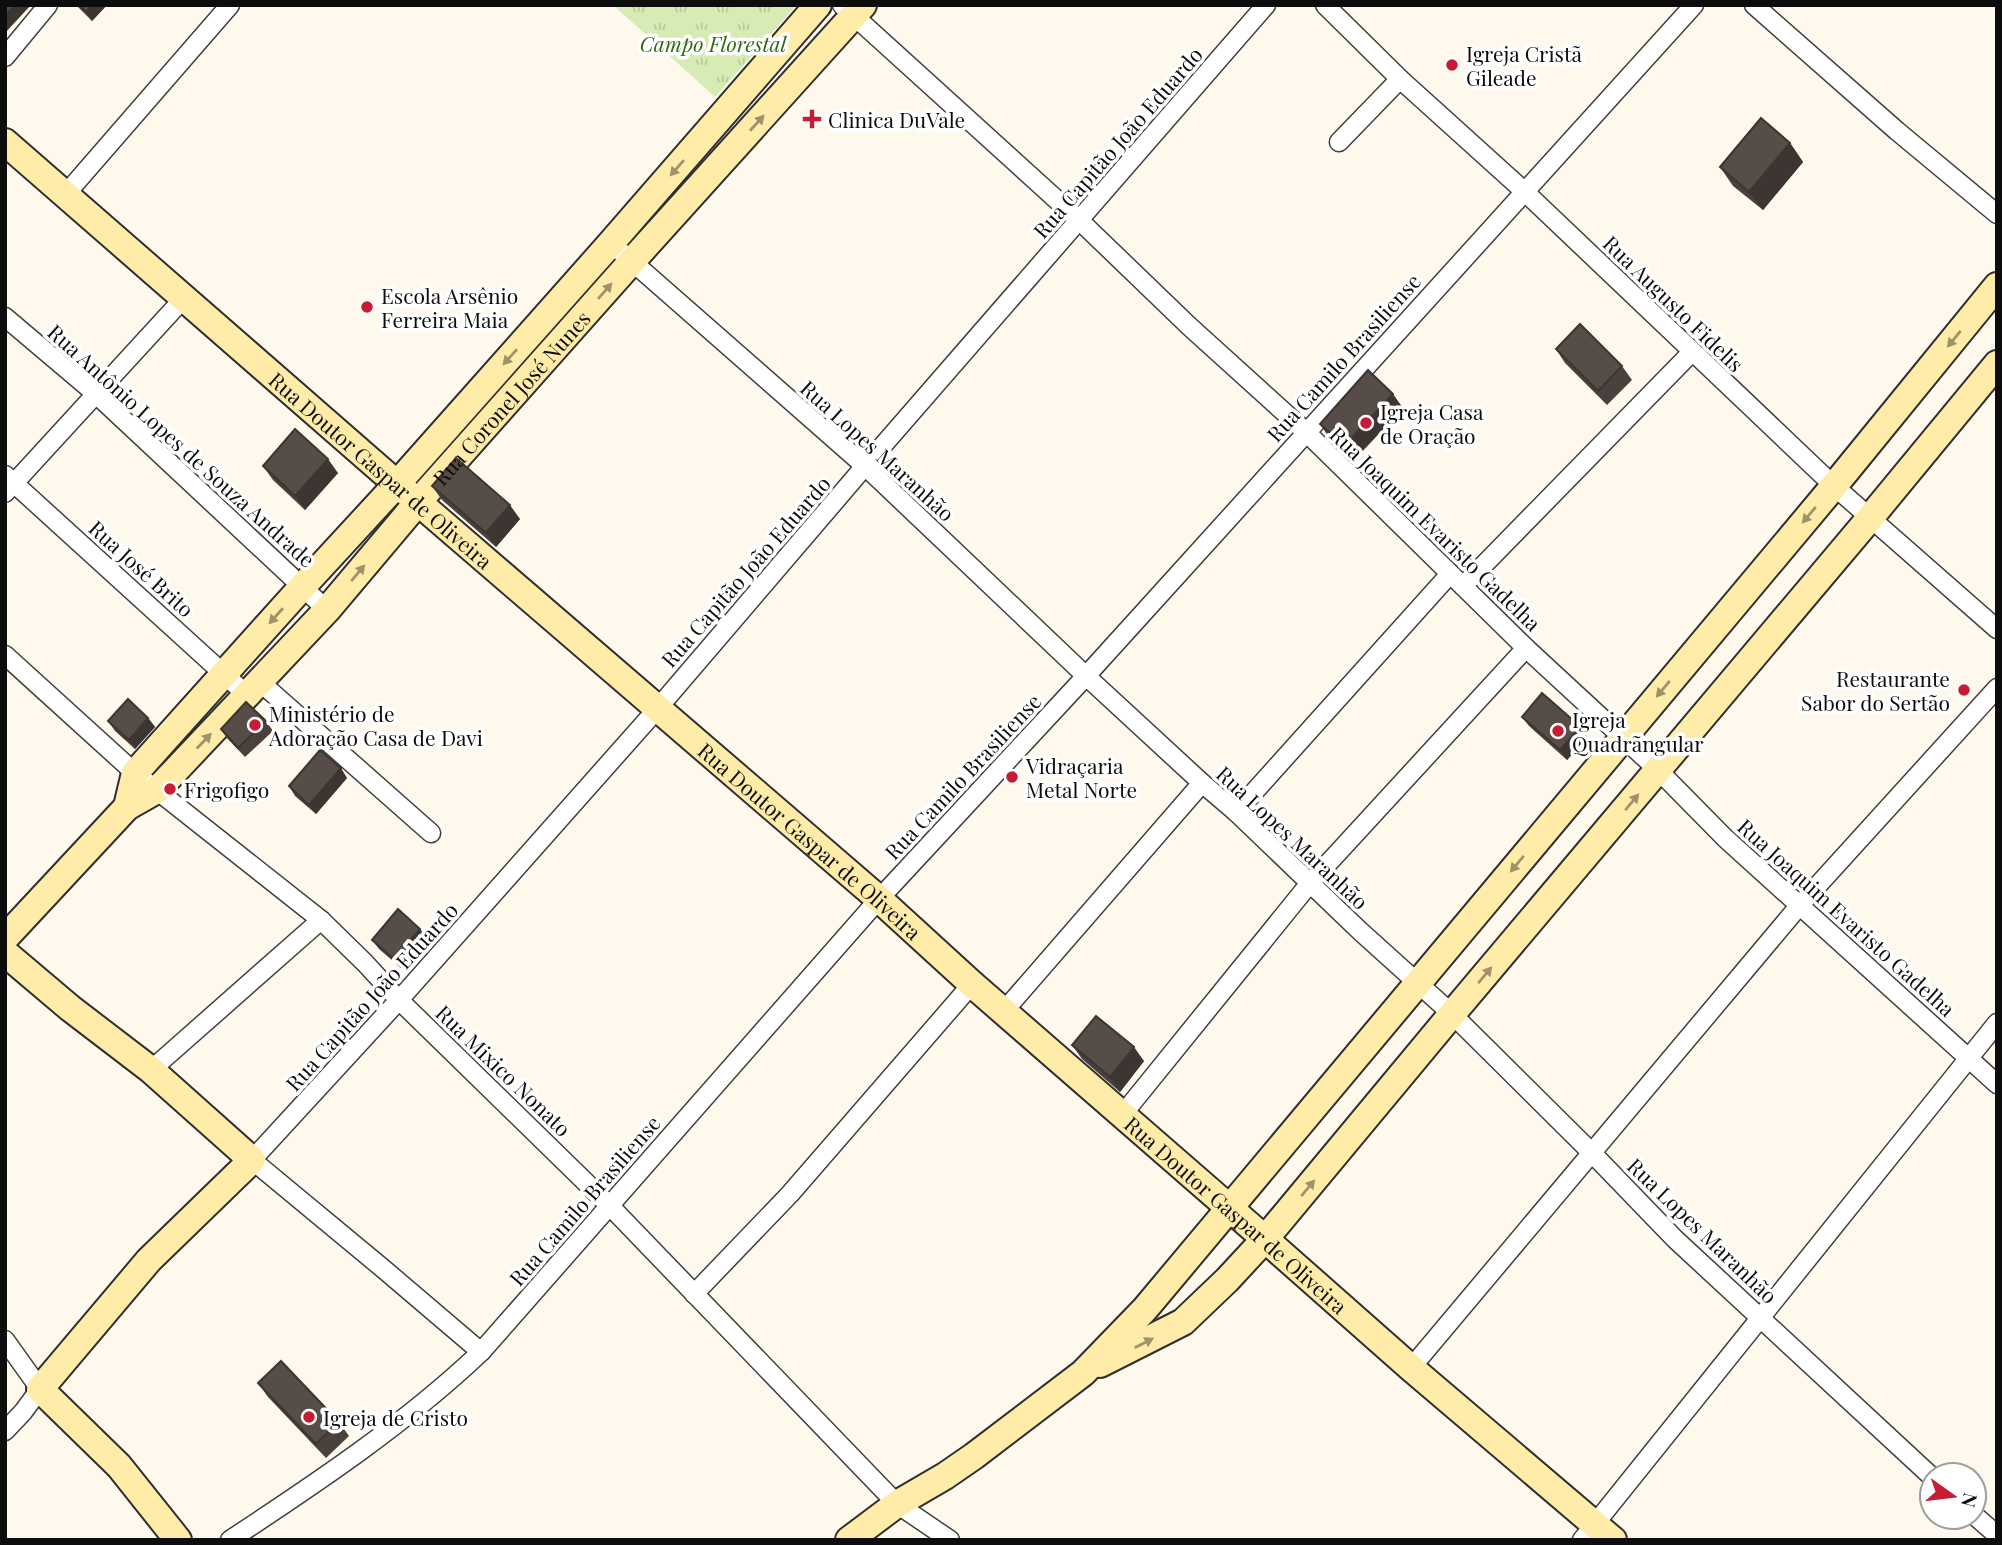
<svg xmlns="http://www.w3.org/2000/svg" width="2002" height="1545" font-family="'Playfair Display',serif">
<style>
.park{fill:url(#park-tufts)}
.lines{fill:none;stroke-linecap:round;stroke-linejoin:round}
.street-casing{stroke:#404040;stroke-width:21}
.secondary-casing{stroke:#2f2f2f;stroke-width:30}
.street{stroke:#fff;stroke-width:18}
.secondary{stroke:#ffeca8;stroke-width:26}
.wall{fill:#4a413e}
.shaded-wall{fill:#3c3532}
.building{fill:#564c48;stroke:#3c3532;stroke-width:2}
.oneway{fill:#9e936a}
.poi-dot{fill:#c61c36;stroke:#fff;stroke-width:2.5}
.labels{text-anchor:middle;dominant-baseline:central;stroke-width:7;stroke-linejoin:round;paint-order:stroke}
.park-label{font-size:21px;font-style:italic;fill:#326919;stroke:#fff}
.poi-label{font-size:21px;fill:#0d0d0d;stroke:#fff;text-anchor:start}
.street-label{font-size:21px;fill:#0d0d0d;stroke:#fff}
</style>
<defs>
<pattern id="park-tufts" width="24" height="20" patternUnits="userSpaceOnUse" patternTransform="scale(1.75)"><rect width="24" height="20" fill="#d7ecb4"/><path d="M3 7l-1-3M5 7V3M7 7l1-3M15 17l-1-3M17 17v-4M19 17l1-3" fill="none" stroke="#b7c99a"/></pattern>
</defs>
<rect width="100%" height="100%" fill="#fff9ed"/>
<!-- park -->
<polygon class="park" points="613,5 797,5 715,97"/>
<g class="lines">
<!-- street casing -->
<g class="street-casing">
<g id="street">
<polyline points="842,5 1079,220 1189,326 1306,432 1526,648 1658,770 1725,838 1997,1084"/>
<polyline points="1325,5 1400,79 1524,191 1834,486 1997,629"/>
<polyline points="1754,5 1897,131 1997,214"/>
<polyline points="5,57 48,5"/>
<polyline points="1339,142 1400,79"/>
<polyline points="65,195 230,5"/>
<polyline points="611,243 865,466 1086,676 1202,783 1236,812 1360,931 1452,1014 1592,1153 1675,1239 1932,1477"/>
<polyline points="5,317 96,394 327,610"/>
<polyline points="5,475 248,696"/>
<polyline points="5,493 184,298"/>
<polyline points="1463,586 1692,352"/>
<polyline points="5,655 135,773 321,920 365,963 399,1000 609,1205 897,1504 950,1540"/>
<polyline points="260,682 431,833"/>
<polyline points="1236,812 1450,574"/>
<polyline points="1004,1011 1202,783"/>
<polyline points="151,1070 321,920"/>
<polyline points="1123,1114 1310,883 1526,648"/>
<polyline points="694,1294 790,1194 972,984"/>
<polyline points="5,1340 40,1389 23,1412 5,1431"/>
<polyline points="481,1352 380,1266 252,1160 399,1000 658,708 865,466 1266,5"/>
<polyline points="1411,1368 1799,906 1997,688"/>
<polyline points="1974,1515 1997,1535"/>
<path d="M230 1540C318 1482 405 1424 481 1352L879 899 1086 676 1694 5"/>
<polyline points="1582,1540 1997,1023"/>
</g>
</g>
<!-- secondary casing -->
<g class="secondary-casing">
<g id="secondary">
<path id="s1" d="M5 142 397 484 879 899 972 984 1265 1239 1411 1368 1613 1540"/>
<polyline points="127,807 135,773 303,586 397,484 611,243 818,5"/>
<path id="s2" d="M5 938 127 807 157 790 327 610 418 502 633 260 863 5"/>
<polyline points="5,953 70,1008 151,1070 252,1160 149,1260 40,1389 119,1466 178,1540"/>
<polyline points="1100,1364 1183,1322 1227,1280 1265,1239 1452,1014 1870,518 1997,364"/>
<polyline points="849,1540 897,1504 945,1476 974,1456 1083,1373 1145,1309 1834,486 1997,286"/>
</g>
</g>
<!-- street -->
<use href="#street" class="street"/>
<!-- secondary -->
<use href="#secondary" class="secondary"/>
</g>
<!-- wall -->
<g class="wall">
<polygon points="76,5 107,5 92,21"/>
<polygon points="1790,143 1803,162 1763,210 1733,186 1720,167"/>
<polygon points="1556,349 1622,366 1632,380 1607,405 1565,363"/>
<polygon points="1403,408 1354,460 1330,439 1320,424"/>
<polygon points="263,466 338,473 305,510 273,480"/>
<polygon points="432,486 520,519 496,547 442,500"/>
<polygon points="1522,717 1581,727 1587,737 1567,760 1529,726"/>
<polygon points="148,718 155,727 135,749 115,731 108,721"/>
<polygon points="266,721 273,731 245,757 227,738 221,729"/>
<polygon points="347,778 316,814 295,796 289,786"/>
<polygon points="427,938 401,968 379,949 372,940"/>
<polygon points="1072,1045 1144,1061 1120,1092 1082,1059"/>
<polygon points="258,1383 339,1422 349,1436 326,1458 268,1397"/>
</g>
<!-- shaded-wall -->
<g class="shaded-wall">
<polygon points="15,5 31,5 5,33 5,16"/>
<polygon points="92,5 107,5 92,21 86,12"/>
<polygon points="1790,143 1803,162 1763,210 1749,192"/>
<polygon points="1393,394 1403,408 1354,460 1344,446"/>
<polygon points="328,459 338,473 305,510 295,496"/>
<polygon points="510,505 520,519 496,547 486,533"/>
<polygon points="148,718 155,727 135,749 129,740"/>
<polygon points="1581,727 1587,737 1567,760 1560,750"/>
<polygon points="341,768 347,778 316,814 309,805"/>
<polygon points="420,929 427,938 401,968 394,959"/>
<polygon points="1134,1047 1144,1061 1120,1092 1110,1077"/>
</g>
<!-- building -->
<g class="building">
<polygon points="5,5 15,5 5,16"/>
<polygon points="79,5 92,5 86,12"/>
<polygon points="1761,118 1790,143 1749,192 1720,167"/>
<polygon points="1580,324 1622,366 1598,391 1556,349"/>
<polygon points="1368,370 1393,394 1344,446 1320,424"/>
<polygon points="295,429 328,459 295,496 263,466"/>
<polygon points="456,458 510,505 486,533 432,486"/>
<polygon points="1542,693 1581,727 1560,750 1522,717"/>
<polygon points="128,699 148,718 129,740 108,721"/>
<polygon points="246,702 266,721 238,748 221,729"/>
<polygon points="320,750 341,768 309,805 289,786"/>
<polygon points="398,909 420,929 394,959 372,940"/>
<polygon points="1096,1016 1134,1047 1110,1077 1072,1045"/>
<polygon points="281,1361 339,1422 316,1444 258,1383"/>
</g>
<!-- one-way arrows -->
<defs><path id="oneway-solid" d="M-6-.8H1V-3.2L6.5 0L1 3.2V.8H-6Z" transform="scale(1.75)"/></defs>
<g class="oneway">
<use href="#oneway-solid" transform="translate(757 123) rotate(-48)"/>
<use href="#oneway-solid" transform="translate(677 168) rotate(131)"/>
<use href="#oneway-solid" transform="translate(605 291) rotate(-49)"/>
<use href="#oneway-solid" transform="translate(1954 339) rotate(129)"/>
<use href="#oneway-solid" transform="translate(510 357) rotate(132)"/>
<use href="#oneway-solid" transform="translate(1809 515) rotate(130)"/>
<use href="#oneway-solid" transform="translate(358 573) rotate(-50)"/>
<use href="#oneway-solid" transform="translate(276 616) rotate(132)"/>
<use href="#oneway-solid" transform="translate(1663 689) rotate(130)"/>
<use href="#oneway-solid" transform="translate(204 741) rotate(-46)"/>
<use href="#oneway-solid" transform="translate(1632 802) rotate(-50)"/>
<use href="#oneway-solid" transform="translate(1517 864) rotate(130)"/>
<use href="#oneway-solid" transform="translate(1485 975) rotate(-50)"/>
<use href="#oneway-solid" transform="translate(1308 1188) rotate(-50)"/>
<use href="#oneway-solid" transform="translate(1144 1343) rotate(-27)"/>
</g>
<!-- markers -->
<g class="poi-dot">
<circle cx="1452" cy="65" r="7"/>
<path d="M808.5 108.5h7v7h7v7h-7v7h-7v-7h-7v-7h7z"/>
<circle cx="367" cy="307" r="7"/>
<circle cx="1366" cy="423" r="7"/>
<circle cx="1964" cy="690" r="7"/>
<circle cx="255" cy="725" r="7"/>
<circle cx="1558" cy="731" r="7"/>
<circle cx="1012" cy="777" r="7"/>
<circle cx="170" cy="789" r="7"/>
<circle cx="309" cy="1417" r="7"/>
</g>
<g class="labels">
<!-- park labels -->
<g class="park-label">
<text x="713" y="43">Campo Florestal</text>
</g>
<!-- poi labels -->
<g class="poi-label">
<text x="1466" y="53">Igreja Cristã<tspan x="1466" dy="24">Gileade</tspan></text>
<text x="828" y="119">Clinica DuVale</text>
<text x="381" y="295">Escola Arsênio<tspan x="381" dy="24">Ferreira Maia</tspan></text>
<text x="1380" y="411">Igreja Casa<tspan x="1380" dy="24">de Oração</tspan></text>
<text x="1950" y="678" text-anchor="end">Restaurante<tspan x="1950" dy="24">Sabor do Sertão</tspan></text>
<text x="269" y="713">Ministério de<tspan x="269" dy="24">Adoração Casa de Davi</tspan></text>
<text x="1572" y="719">Igreja<tspan x="1572" dy="24">Quadrãngular</tspan></text>
<text x="1026" y="765">Vidraçaria<tspan x="1026" dy="24">Metal Norte</tspan></text>
<text x="184" y="789">Frigofigo</text>
<text x="323" y="1417">Igreja de Cristo</text>
</g>
<!-- street labels -->
<g class="street-label">
<text transform="translate(1117 142) rotate(-49)">Rua Capitão João Eduardo</text>
<text transform="translate(1674 303) rotate(44)">Rua Augusto Fidelis</text>
<text transform="translate(1343 357) rotate(-48)">Rua Camilo Brasiliense</text>
<text stroke="none"><textPath href="#s2" startOffset="742">Rua Coronel José Nunes</textPath></text>
<text transform="translate(182 445) rotate(42)">Rua Antônio Lopes de Souza Andrade</text>
<text transform="translate(878 450) rotate(42)">Rua Lopes Maranhão</text>
<text stroke="none"><textPath href="#s1" startOffset="499">Rua Doutor Gaspar de Oliveira</textPath></text>
<text transform="translate(1436 528) rotate(44)">Rua Joaquim Evaristo Gadelha</text>
<text transform="translate(142 568) rotate(42)">Rua José Brito</text>
<text transform="translate(745 571) rotate(-49)">Rua Capitão João Eduardo</text>
<text transform="translate(962 776) rotate(-47)">Rua Camilo Brasiliense</text>
<text transform="translate(1293 837) rotate(43)">Rua Lopes Maranhão</text>
<text stroke="none"><textPath href="#s1" startOffset="1066">Rua Doutor Gaspar de Oliveira</textPath></text>
<text transform="translate(1847 917) rotate(42)">Rua Joaquim Evaristo Gadelha</text>
<text transform="translate(371 996) rotate(-48)">Rua Capitão João Eduardo</text>
<text transform="translate(504 1070) rotate(44)">Rua Mixico Nonato</text>
<text transform="translate(584 1200) rotate(-49)">Rua Camilo Brasiliense</text>
<text stroke="none"><textPath href="#s1" startOffset="1633">Rua Doutor Gaspar de Oliveira</textPath></text>
<text transform="translate(1703 1230) rotate(44)">Rua Lopes Maranhão</text>
</g>
</g>
<!-- border -->
<rect width="2002" height="1545" fill="none" stroke="#0d0d0d" stroke-width="14"/>
<!-- north arrow -->
<g transform="translate(1953 1496) rotate(104)"><circle r="33" fill="#ffffff" stroke="#9e9e9e" stroke-width="2"/>
<path d="M0-5L12 26L0 18L-12 26Z" fill="#c61c36"/>
<text y="-10" font-size="19" font-weight="bold" text-anchor="middle" fill="#0d0d0d">N</text>
</g>
</svg>
